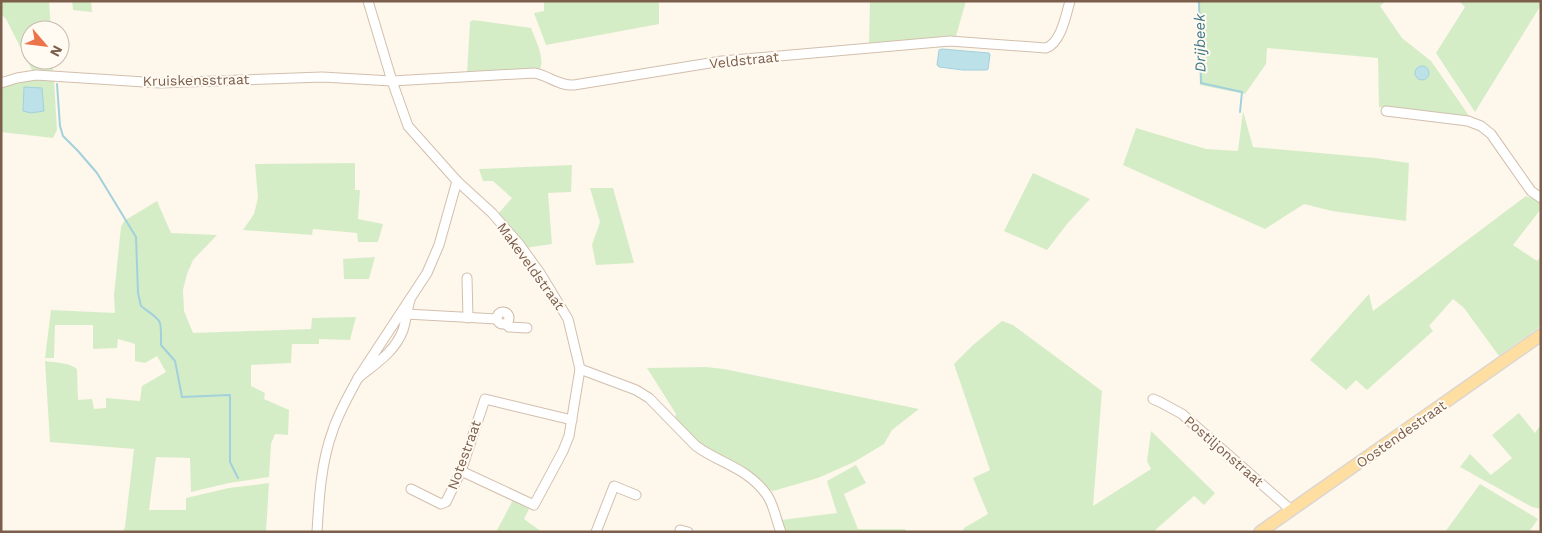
<svg xmlns="http://www.w3.org/2000/svg" width="1542" height="533" font-family="'Work Sans',sans-serif">
<style>
.green{fill:#d5edc7}
.water{fill:#bde1e9;stroke:#a2d1dc}
.lines{fill:none;stroke-linecap:round;stroke-linejoin:round}
.stream{stroke:#a2d1dc;stroke-width:2}
.minor-casing{stroke:#d2bfae;stroke-width:11}
.major-casing{stroke:#ddd5d0;stroke-width:14}
.minor{stroke:#fff;stroke-width:9}
.major{stroke:#fedfa1;stroke-width:11}
.labels{text-anchor:middle;dominant-baseline:central;stroke-width:4;stroke-linejoin:round;paint-order:stroke}
.street-label{font-size:14px;fill:#7b5e4b;stroke:#fffaf2}
.water-label{font-size:15px;font-style:italic;fill:#407987;stroke:#fffaf2}
</style>
<rect width="100%" height="100%" fill="#fef7eb"/>
<!-- green -->
<g class="green">
<polygon points="1,1 49,1 51,30 30,30 30,60 52,60 53,71 32,70 6,19 1,14"/>
<polygon points="72,1 91,1 92,12 73,10"/>
<polygon points="544,1 659,1 659,24 546,45 534,13 544,11"/>
<polygon points="870,1 966,1 956,36 869,44"/>
<polygon points="1198,1 1386,1 1380,6 1402,38 1431,61 1472,120 1379,107 1378,58 1267,48 1266,64 1245,94 1200,85"/>
<polygon points="1459,1 1541,1 1541,5 1475,112 1436,53 1465,7"/>
<path d="M473 20 531 28C535 39 545 57 540 69L467 74 470 22Z"/>
<polygon points="27,79 54,81 57,130 53,138 1,132 1,86"/>
<polygon points="1243,111 1253,147 1375,158 1409,163 1406,221 1332,211 1304,204 1265,229 1123,165 1136,128 1206,149 1238,151"/>
<polygon points="355,163 355,190 360,190 358,219 383,224 378,242 358,242 357,233 313,229 312,235 243,230 254,214 258,198 255,164"/>
<polygon points="572,165 571,192 548,193 552,244 525,248 508,224 497,215 512,198 493,181 483,181 479,169"/>
<polygon points="1033,173 1090,199 1067,224 1047,250 1004,231"/>
<polygon points="590,188 613,188 634,263 596,265 592,245 600,222"/>
<polygon points="1526,196 1541,202 1541,209 1513,245 1537,261 1541,256 1541,326 1499,356 1464,308 1453,299 1429,326 1433,331 1367,390 1356,380 1346,390 1310,360 1369,294 1373,311"/>
<path d="M157 201 171 233 217 235 193 260 187 274 183 290 184 311 193 333 311 329 312 318 356 317 350 340 319 339V344H292L291 363 251 365V386L265 393 264 399 289 410 288 435 275 434 271 444 269 477 229 483 191 492 190 458 156 457 149 510H186V498L229 488 269 483 266 532H123L125 527 134 449 50 442 45 361C56 363 68 362 77 369L78 400 92 399 94 409 106 408V398L140 401 142 386 166 372 157 356 145 363 135 361V344L118 339 117 348 93 349V325H55L54 358H45L51 310 115 313 114 295 121 227 124 221Z"/>
<polygon points="375,257 369,279 344,279 343,259"/>
<polygon points="1002,321 1013,325 1102,391 1093,506 1151,469 1147,461 1151,431 1215,493 1204,505 1194,496 1153,532 963,532 964,528 988,514 973,478 990,470 954,364 973,345"/>
<polygon points="706,367 724,369 919,409 892,430 884,444 854,462 818,478 773,491 766,489 705,449 674,420 676,414 647,368"/>
<polygon points="1519,413 1535,433 1541,424 1541,509 1532,507 1460,467 1470,454 1491,475 1512,458 1492,435"/>
<polygon points="856,465 866,483 844,494 858,529 905,529 906,532 786,532 781,520 837,513 827,481"/>
<polygon points="1480,484 1538,519 1529,532 1445,532"/>
<polygon points="513,500 529,509 524,519 542,532 496,532"/>
</g>
<!-- water -->
<g class="water">
<polygon points="942,49 989,53 990,55 988,69 987,70 963,70 939,67 937,65 939,50"/>
<circle cx="1422" cy="73" r="7"/>
<polygon points="24,87 42,88 44,111 31,113 23,111"/>
</g>
<g class="lines">
<!-- stream -->
<g class="stream">
<polyline points="1199,1 1201,83 1242,92 1240,112"/>
<path d="M57 84 60 126 63 136 78 151 97 173 136 237 138 293 141 306C163 323 161 317 161 345L175 361 182 397 230 395V462L238 478"/>
</g>
<!-- minor casing -->
<g class="minor-casing">
<g id="minor">
<path d="M368 1 392 81 408 126 457 181 492 213 519 244 540 273 568 319 580 369 636 390 649 398 696 446C721 464 748 468 767 495 774 505 776 520 781 532"/>
<path d="M1 83 17 78 36 75 160 83 322 77 392 81 534 73C548 75 558 86 574 85L722 61 950 41 1046 48C1061 43 1066 15 1070 1"/>
<polyline points="1386,111 1468,121 1481,126 1491,134 1531,191 1541,198"/>
<polyline points="467,278 468,318"/>
<path d="M410 300C407 310 406 321 403 330 395 352 375 364 358 378L427 273 439 245 457 181"/>
<circle cx="503" cy="318" r="6"/>
<polyline points="406,314 497,319"/>
<polyline points="506,324 509,327 527,328"/>
<polyline points="1153,399 1160,402 1182,414 1291,510"/>
<polyline points="461,471 534,505 563,451 569,436 580,369"/>
<polyline points="411,489 441,504 446,502 461,471 485,399 572,420"/>
<path d="M317 532C319 498 321 462 333 430 339 412 349 395 358 378"/>
<polyline points="596,532 614,486 636,495"/>
<polyline points="680,532 680,530 688,532"/>
</g>
</g>
<!-- major casing -->
<g class="major-casing">
<polyline id="major" points="1260,532 1541,335"/>
</g>
<!-- minor -->
<use href="#minor" class="minor"/>
<!-- major -->
<use href="#major" class="major"/>
</g>
<g class="labels">
<!-- street labels -->
<g class="street-label">
<text transform="translate(744 60) rotate(-6)">Veldstraat</text>
<text transform="translate(196 80) rotate(-1)">Kruiskensstraat</text>
<text transform="translate(531 266) rotate(54)">Makeveldstraat</text>
<text transform="translate(1401 434) rotate(-35)">Oostendestraat</text>
<text transform="translate(1224 451) rotate(41)">Postiljonstraat</text>
<text transform="translate(464 455) rotate(-70)">Notestraat</text>
</g>
<!-- water labels -->
<g class="water-label">
<text transform="translate(1200 43) rotate(-91)">Drijbeek</text>
</g>
</g>
<!-- border -->
<rect width="1542" height="533" fill="none" stroke="#7b5e4b" stroke-width="5"/>
<!-- north arrow -->
<g transform="translate(45 45) rotate(118)"><circle r="24" fill="#fffaf2" stroke="#cabcaf"/>
<path d="M0-4L9 19L0 12L-9 19Z" fill="#ec744b"/>
<text y="-8" font-size="14" font-weight="bold" text-anchor="middle" fill="#7b5e4b">N</text>
</g>
</svg>
